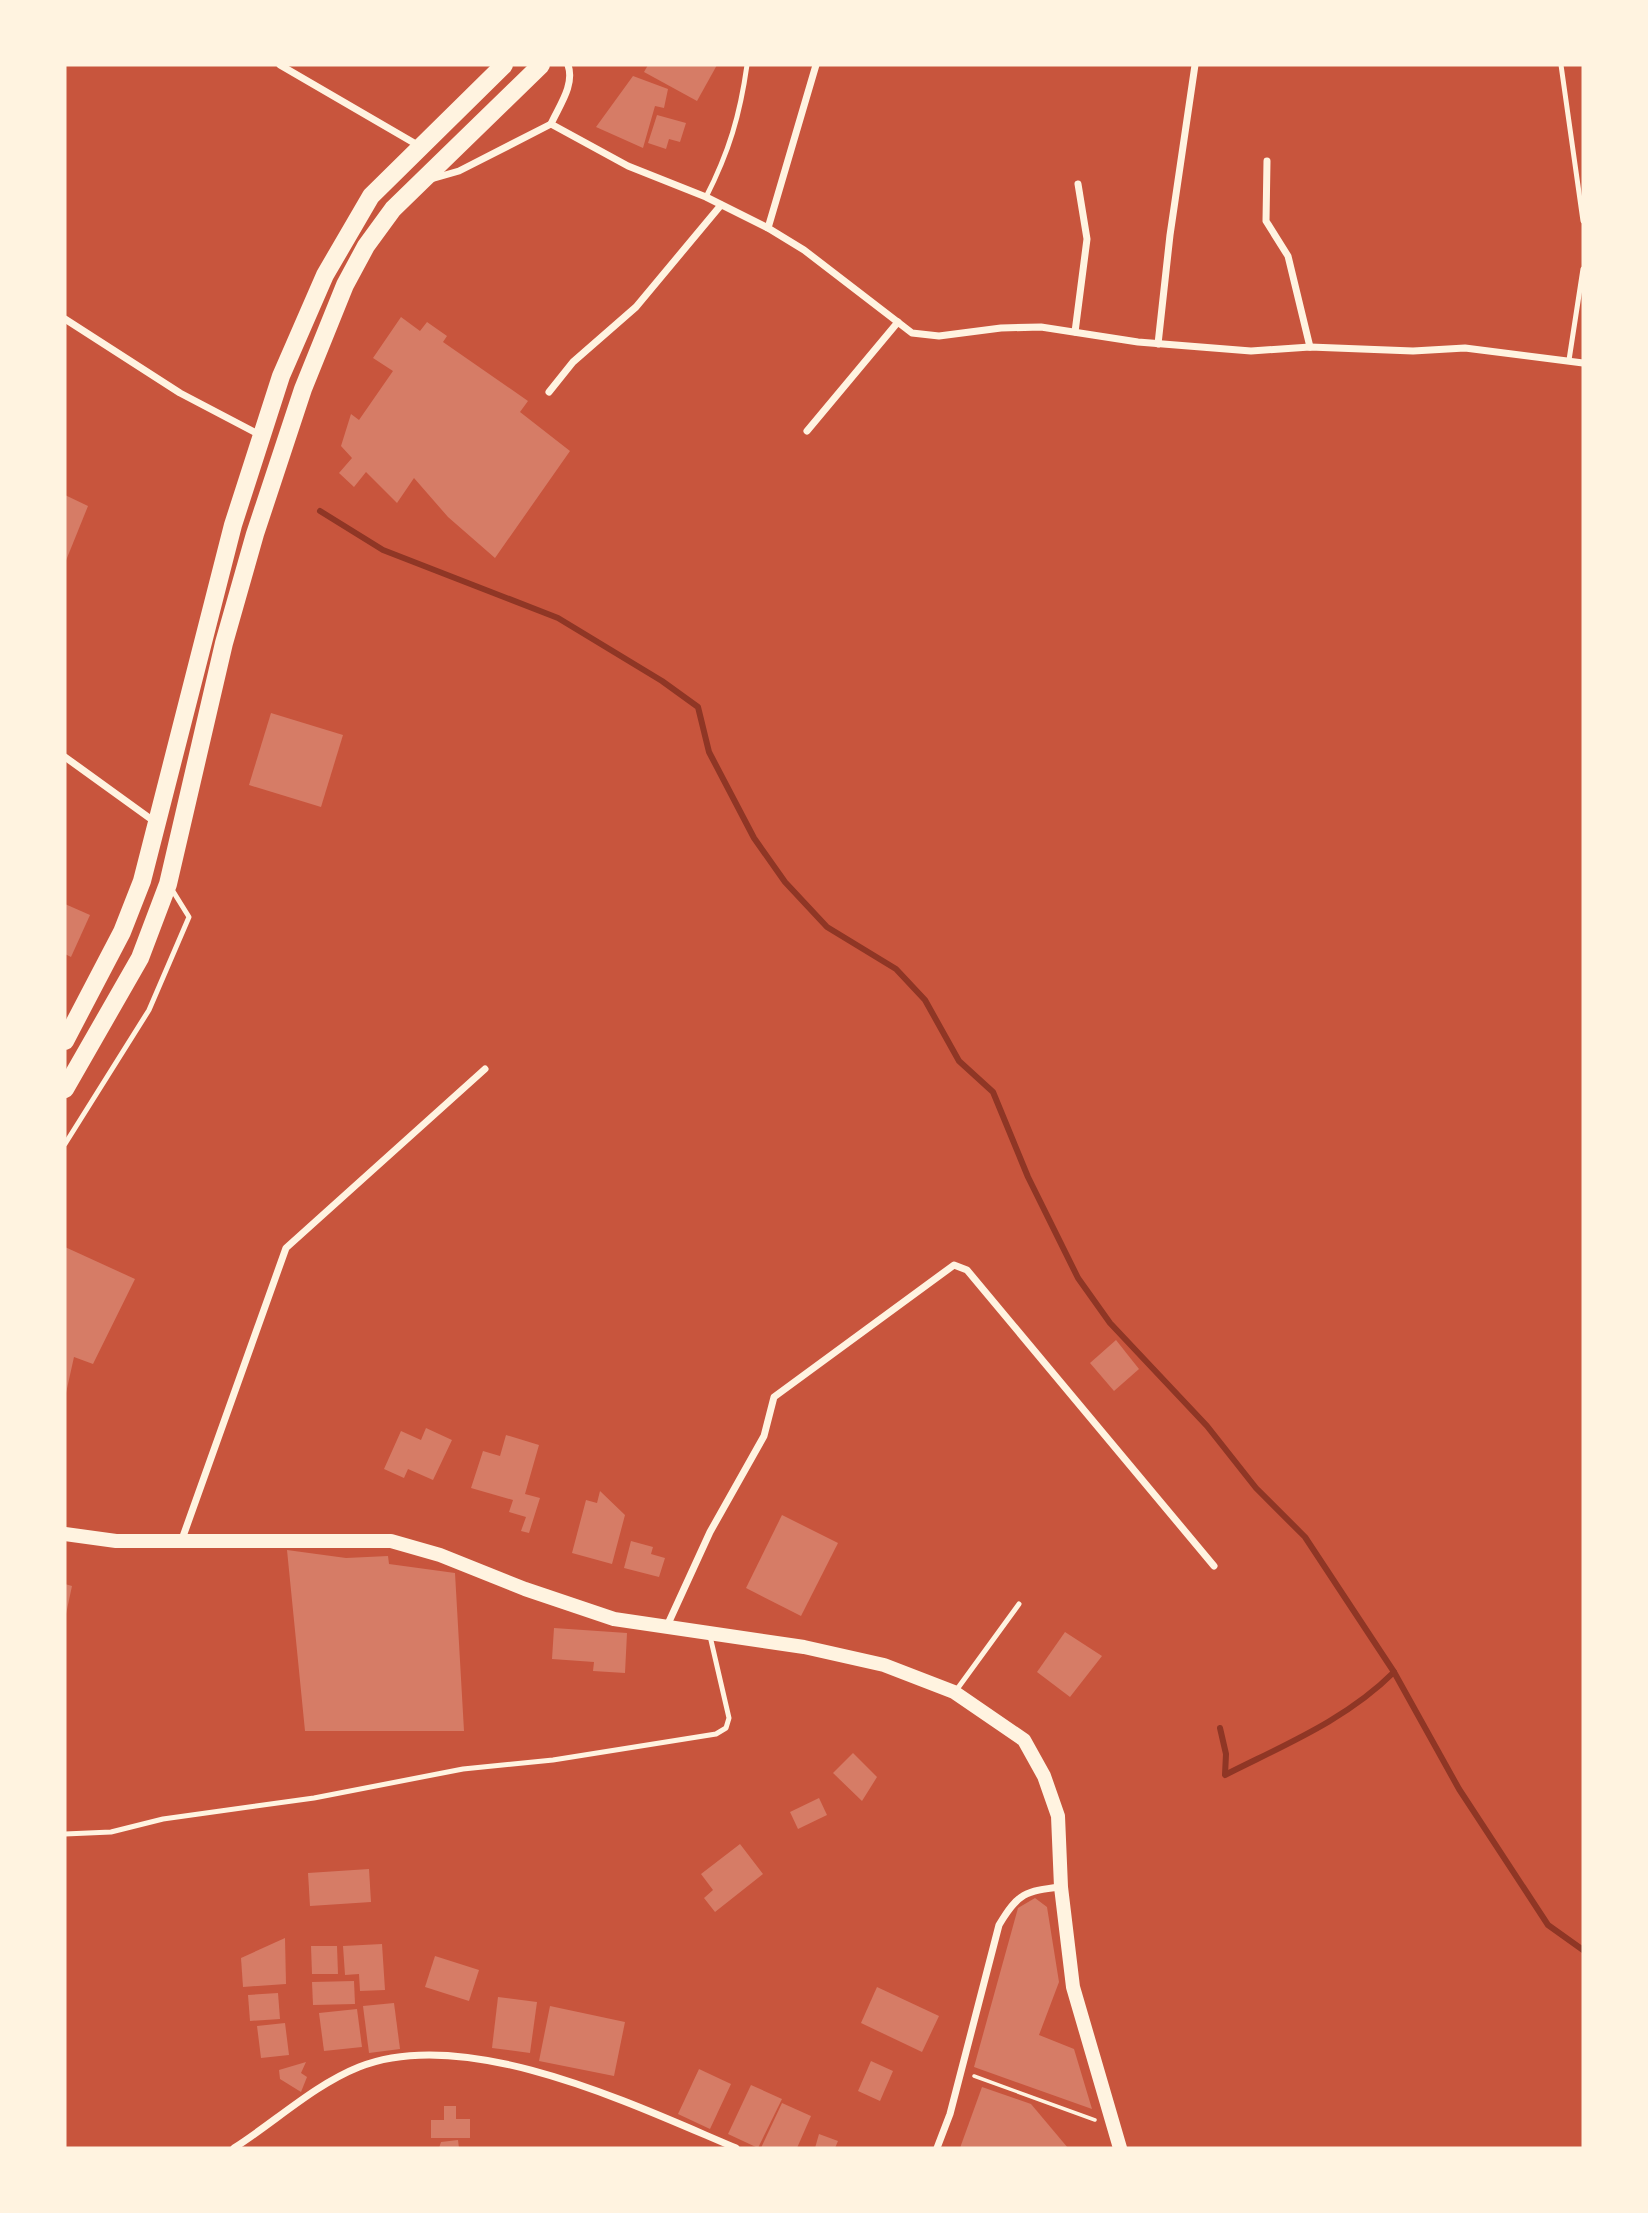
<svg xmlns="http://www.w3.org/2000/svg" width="1648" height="2213" font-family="Jost,sans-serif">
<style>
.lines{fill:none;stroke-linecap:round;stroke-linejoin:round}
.stream{stroke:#8f3625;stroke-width:6}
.building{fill:#d67c66}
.path{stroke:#fff3e0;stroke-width:3.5}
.service{stroke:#fff3e0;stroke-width:5}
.minor{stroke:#fff3e0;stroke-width:7}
.secondary{stroke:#fff3e0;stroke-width:14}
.primary{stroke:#fff3e0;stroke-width:18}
</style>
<rect width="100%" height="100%" fill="#c8553d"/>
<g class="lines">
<!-- stream -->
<g class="stream">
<path d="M320 511 383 550 558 618 662 681 698 707 709 752 754 838 785 882 827 927 896 969 925 1000 959 1061 993 1092 1028 1177 1078 1278 1110 1323 1207 1426 1256 1488 1305 1537 1394 1672C1346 1720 1284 1745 1225 1775L1226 1754 1220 1728"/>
<polyline points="1394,1672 1459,1789 1548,1925 1583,1950"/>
</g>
</g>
<!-- building -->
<g class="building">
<polygon points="648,65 717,65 697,101 644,72"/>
<polygon points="633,76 668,89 664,108 655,106 643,148 596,127"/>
<polygon points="657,115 686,123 680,142 669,139 666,149 648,143"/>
<polygon points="401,317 420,331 427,322 447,336 443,342 528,401 520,412 570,451 495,558 448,517 414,478 397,503 366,472 354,487 339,473 352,458 341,446 351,414 359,420 393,371 373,358"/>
<polygon points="65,495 88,506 65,563"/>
<polygon points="271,713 343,735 321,807 249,785"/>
<polygon points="65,904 90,915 71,957 65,954"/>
<polygon points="65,1247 135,1279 93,1364 74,1357 66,1393"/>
<polygon points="1116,1340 1139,1369 1114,1391 1090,1363"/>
<polygon points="426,1428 452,1440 433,1480 408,1469 404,1478 384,1469 401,1431 421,1440"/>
<polygon points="506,1435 539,1445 525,1494 540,1498 529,1533 521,1531 526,1517 509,1512 513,1500 471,1488 483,1451 500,1456"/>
<polygon points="600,1491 625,1515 612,1564 572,1553 586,1500 597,1503"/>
<polygon points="782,1515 838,1543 801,1616 746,1588"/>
<polygon points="631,1541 653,1547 651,1554 665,1558 659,1577 624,1568"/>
<polygon points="287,1550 346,1558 388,1556 389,1564 455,1573 464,1731 305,1731"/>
<polygon points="65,1584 72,1586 66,1614 65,1614"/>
<polygon points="554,1628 627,1633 625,1673 593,1671 594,1662 552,1659"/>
<polygon points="1065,1632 1102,1656 1070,1697 1037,1672"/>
<polygon points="853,1753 877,1777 862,1801 833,1773"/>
<polygon points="819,1798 827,1815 798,1829 790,1812"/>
<polygon points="740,1844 763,1874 715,1912 704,1898 713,1890 701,1874"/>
<polygon points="369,1869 371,1902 310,1906 308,1873"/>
<polygon points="1035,1898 1047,1907 1059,1982 1039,2035 1074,2049 1092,2109 974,2067 1018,1908"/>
<polygon points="285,1938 286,1984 243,1987 241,1958"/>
<polygon points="382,1944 385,1990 360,1991 359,1974 345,1975 343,1946"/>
<polygon points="311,1946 337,1946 338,1974 312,1974"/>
<polygon points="435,1956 479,1970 469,2001 425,1987"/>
<polygon points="354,1981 355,2004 313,2005 312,1982"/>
<polygon points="877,1987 939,2016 922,2052 861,2023"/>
<polygon points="278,1993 280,2019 250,2021 248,1995"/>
<polygon points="498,1997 537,2002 530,2053 492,2048"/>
<polygon points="394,2003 400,2049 369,2053 363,2006"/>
<polygon points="550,2006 625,2022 614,2076 539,2061"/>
<polygon points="357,2009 362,2047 324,2051 319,2013"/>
<polygon points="285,2023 289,2055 261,2058 257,2026"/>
<polygon points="871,2061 893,2071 880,2101 858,2091"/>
<polygon points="306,2062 301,2073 307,2077 301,2092 280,2079 279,2070"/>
<polygon points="699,2069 731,2084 710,2129 678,2114"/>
<polygon points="751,2085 782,2099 758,2148 728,2134"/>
<polygon points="982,2087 1031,2104 1068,2148 960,2148"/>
<polygon points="782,2103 811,2116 797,2148 761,2148"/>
<polygon points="444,2106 456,2106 456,2119 470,2119 470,2138 431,2138 431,2120 444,2120"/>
<polygon points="819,2134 838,2141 835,2148 815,2148"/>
<polygon points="458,2140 459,2148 439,2148 441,2142"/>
</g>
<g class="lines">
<!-- path -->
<polyline class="path" points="974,2076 1095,2120"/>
<!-- service -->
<g class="service">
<polyline points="1561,65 1583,221"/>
<path d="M706 197C729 152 740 115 747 65"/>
<polyline points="1569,360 1583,269"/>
<polyline points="65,1144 149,1010 189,917 171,888"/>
<polyline points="955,1692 1019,1604"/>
<polyline points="65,1834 111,1832 163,1819 314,1798 463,1769 553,1760 716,1734 726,1728 729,1718 710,1636"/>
</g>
<!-- minor -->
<g class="minor">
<polyline points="280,65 421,147"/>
<path d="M568 65C575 85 559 106 551 124L628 166 706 197 768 228 804 250 912 333 939 336 1001 328 1041 327 1138 342 1251 351 1310 347 1413 351 1465 348 1583 363"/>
<polyline points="1267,161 1266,221 1288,256 1310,347"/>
<polyline points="431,179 459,171 551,124"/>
<polyline points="768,228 816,65"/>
<polyline points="65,319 180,393 260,435"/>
<polyline points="1075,332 1087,239 1078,184"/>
<polyline points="1158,344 1170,235 1195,65"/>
<polyline points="549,392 573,362 636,307 721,205"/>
<polyline points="807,431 898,322"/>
<polyline points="65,757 155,822"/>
<polyline points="181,1542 286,1248 485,1069"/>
<polyline points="667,1626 710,1532 764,1436 774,1397 954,1265 967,1270 1214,1566"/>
<path d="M234 2148C275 2122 314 2085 359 2067 467 2024 636 2106 736 2148"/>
<path d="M937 2148 950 2114 999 1925C1018 1893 1025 1891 1061 1887"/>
</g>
<!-- secondary -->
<polyline class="secondary" points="65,1534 116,1541 391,1541 440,1555 525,1589 614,1619 804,1647 884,1665 954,1692 1024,1740 1044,1776 1058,1816 1061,1887 1073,1987 1120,2148"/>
<!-- primary -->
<g class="primary">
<polyline points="65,1041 122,932 142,881 233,525 281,376 325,275 371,196 504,65"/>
<polyline points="65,1089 140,958 168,884 224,643 255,534 303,389 345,285 366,246 393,209 541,65"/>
</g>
</g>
<!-- border -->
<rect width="1648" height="2213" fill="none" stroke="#fff3e0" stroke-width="133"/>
</svg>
